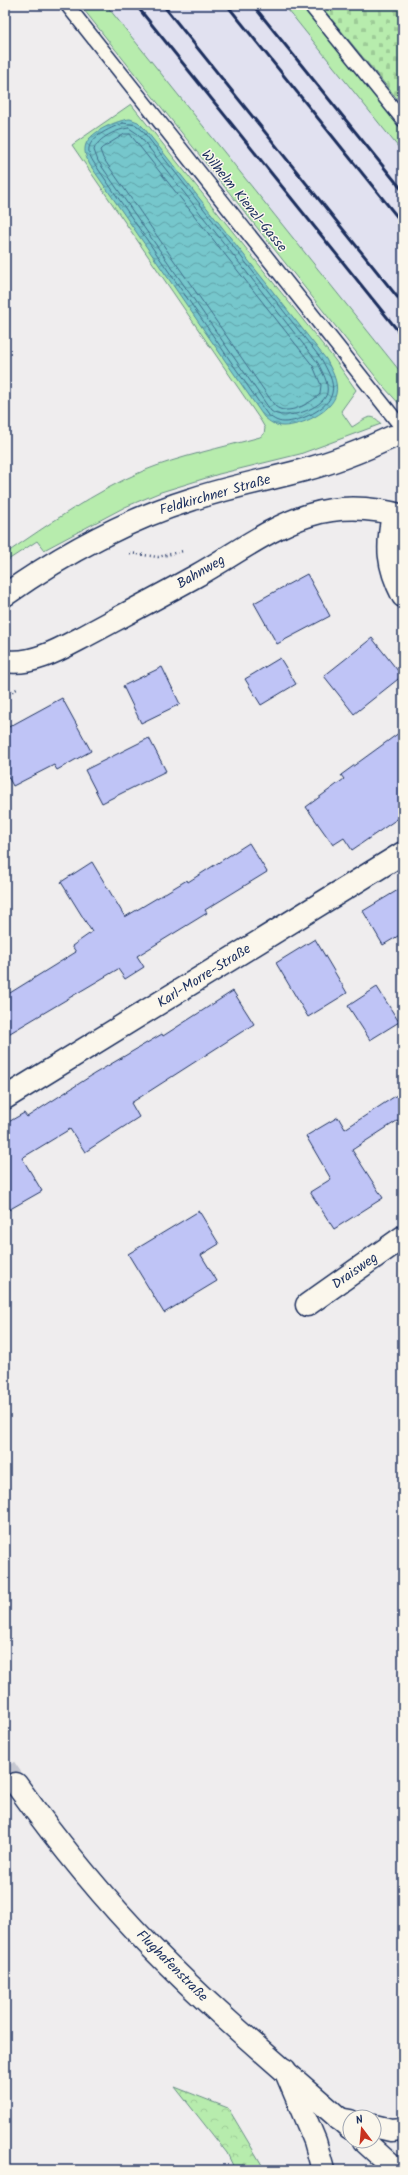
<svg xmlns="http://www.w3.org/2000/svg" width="408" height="2175" font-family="Kalam,sans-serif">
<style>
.built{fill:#e1e1f0}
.grass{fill:#b7ecad;stroke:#698e86}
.forest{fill:url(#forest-crowns);stroke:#698e86}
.cemetery{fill:url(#cemetery-stones);stroke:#698e86}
.water{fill:url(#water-waves);stroke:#528aa0}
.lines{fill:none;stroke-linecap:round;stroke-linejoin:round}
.shore{stroke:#3f6c8a;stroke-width:1}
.building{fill:#bfc4f6;stroke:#1b2f5e}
.primary-tunnel{stroke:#c5c7d1;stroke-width:22;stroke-dasharray:22 11;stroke-linecap:butt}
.service-casing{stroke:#1b2f5e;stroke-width:16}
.minor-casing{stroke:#1b2f5e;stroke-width:25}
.tertiary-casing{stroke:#1b2f5e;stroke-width:25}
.primary-casing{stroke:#1b2f5e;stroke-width:25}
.motorway-casing{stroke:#1b2f5e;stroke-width:25}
.path{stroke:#1b2f5e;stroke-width:2.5;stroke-dasharray:1 3;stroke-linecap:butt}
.service{stroke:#fbf7ec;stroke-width:13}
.minor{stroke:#fbf7ec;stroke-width:22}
.tertiary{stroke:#fbf7ec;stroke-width:22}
.primary{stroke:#fbf7ec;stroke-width:22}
.motorway{stroke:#fbf7ec;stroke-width:22}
.rail{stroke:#1b2f5e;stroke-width:3}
.labels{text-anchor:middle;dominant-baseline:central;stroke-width:3;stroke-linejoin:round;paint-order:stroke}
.street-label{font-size:14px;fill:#1b2f5e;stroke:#fbf7ec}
</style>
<defs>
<pattern id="forest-crowns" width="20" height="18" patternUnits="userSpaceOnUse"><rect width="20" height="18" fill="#b7ecad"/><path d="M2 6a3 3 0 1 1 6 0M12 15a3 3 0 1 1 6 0" fill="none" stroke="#9dcb97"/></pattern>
<pattern id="cemetery-stones" width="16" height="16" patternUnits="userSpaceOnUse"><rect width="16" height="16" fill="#b7ecad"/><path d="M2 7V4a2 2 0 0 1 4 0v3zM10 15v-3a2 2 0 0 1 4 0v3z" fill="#9dcb97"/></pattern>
<pattern id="water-waves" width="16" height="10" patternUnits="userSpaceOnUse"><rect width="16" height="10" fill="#76c7cc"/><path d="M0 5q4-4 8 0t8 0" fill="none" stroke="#60a2a9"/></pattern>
</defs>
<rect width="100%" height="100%" fill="#efedee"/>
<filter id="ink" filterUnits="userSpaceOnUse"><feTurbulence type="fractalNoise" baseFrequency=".025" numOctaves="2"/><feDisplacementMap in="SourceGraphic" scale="8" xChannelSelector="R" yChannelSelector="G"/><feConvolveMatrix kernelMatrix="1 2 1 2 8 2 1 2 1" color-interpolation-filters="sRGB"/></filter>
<g filter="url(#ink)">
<!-- built -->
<polygon class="built" points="106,5 284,5 403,153 403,375"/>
<!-- grass -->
<g class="grass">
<polygon points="80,5 106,5 403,375 403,408 383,386"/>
<polygon points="284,5 302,5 403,129 403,153"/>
<path d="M131 104 335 360 356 390 341 411 352 427C363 421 371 410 381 424L300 454 219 474 161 492 125 507 44 550 37 541 5 562V554C49 524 94 492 143 471 180 456 221 448 260 437L264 434 265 428 261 421 72 145Z"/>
</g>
<!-- forest -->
<polygon class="forest" points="175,2087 228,2108 265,2170 235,2170 227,2153"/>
<!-- cemetery -->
<polygon class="cemetery" points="320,5 403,5 403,106"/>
<!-- water -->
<path class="water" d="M130 119 138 122 144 128 326 359C331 369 339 382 336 394 332 412 301 426 283 426 275 426 270 422 264 417L90 165C87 159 83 152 86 144 91 131 118 120 130 119Z"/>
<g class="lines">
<!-- shore -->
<g class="shore">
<path d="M123 123 136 125 142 130 322 360C327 370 335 382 332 393 329 409 299 422 284 422 277 422 272 418 267 414L94 163C91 158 88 153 89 148 91 136 113 127 123 123Z"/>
<path d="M129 128 138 134 318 363C322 372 329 382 327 393 323 409 284 422 271 411L98 161 94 150C97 138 118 129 129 128Z"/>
<path d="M125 134H130L133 138 313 366 321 385 320 394C311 403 287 417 275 406L103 158 100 150 102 148Z"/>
</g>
</g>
<!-- building -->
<g class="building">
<polygon points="307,574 330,616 277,644 254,603"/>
<polygon points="372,638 402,676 354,714 324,676"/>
<polygon points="280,658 296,684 261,705 245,679"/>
<polygon points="162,667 180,704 141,723 123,686"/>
<polygon points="62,698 91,751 57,770 54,765 13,786 5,771 5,729"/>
<polygon points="403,730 403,815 352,850 344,838 333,845 306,807 344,779 341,775"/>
<polygon points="149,738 166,771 102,803 85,770"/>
<polygon points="249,843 267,872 205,910 207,913 137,956 144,967 125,979 118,969 5,1036 5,996 76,952 72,946 92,932 61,882 92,862 125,917 187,880 188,882"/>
<polygon points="403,887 403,933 383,945 363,911"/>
<polygon points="315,939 347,993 308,1017 276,963"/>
<polygon points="377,987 399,1022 370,1040 348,1006"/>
<polygon points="233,991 254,1024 131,1103 139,1117 85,1152 70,1129 22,1158 42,1191 5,1212 5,1124 24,1113 27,1117 94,1074 162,1034 163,1036"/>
<polygon points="403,1091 403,1117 352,1150 383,1198 334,1229 310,1192 331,1179 306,1136 338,1117 345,1129"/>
<polygon points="199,1211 219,1244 201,1255 217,1281 164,1313 128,1254"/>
</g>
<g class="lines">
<!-- primary-tunnel -->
<polyline class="primary-tunnel" points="5,1768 16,1784"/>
<!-- service casing -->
<g class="service-casing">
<g id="service">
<polyline points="67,5 403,429"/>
<polyline points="310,5 403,120"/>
</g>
</g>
<!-- minor casing -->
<g class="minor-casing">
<g id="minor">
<path d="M393 514C387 547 387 565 403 596"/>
<path d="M5 661C33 666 64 647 87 635 124 615 160 596 196 576 268 535 314 490 403 516"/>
<polyline points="5,1098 403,853"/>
<polyline points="307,1305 403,1237"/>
</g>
</g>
<!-- tertiary casing -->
<g class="tertiary-casing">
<path id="tertiary" d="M5 595C63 554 125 520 193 499 229 487 267 480 304 470 334 462 364 450 392 437"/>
</g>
<!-- primary casing -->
<g class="primary-casing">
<g id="primary">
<path d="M16 1784C57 1841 101 1896 151 1947 213 2011 283 2069 350 2128"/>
<polyline points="364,2141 396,2170"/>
</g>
</g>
<!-- motorway casing -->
<g class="motorway-casing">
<g id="motorway">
<polyline points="285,2070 315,2141 323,2170"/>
<polyline points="339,2119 350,2121"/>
<polyline points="374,2126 391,2130 403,2129"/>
</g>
</g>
<!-- path -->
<g class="path">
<polyline points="130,553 158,557 183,551"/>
<polyline points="5,695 17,689"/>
</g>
<!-- service -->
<use href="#service" class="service"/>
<!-- minor -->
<use href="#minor" class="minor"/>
<!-- tertiary -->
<use href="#tertiary" class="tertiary"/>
<!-- primary -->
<use href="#primary" class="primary"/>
<!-- motorway -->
<use href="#motorway" class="motorway"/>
<!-- rail -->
<g class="rail">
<polyline points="136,5 403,337"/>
<polyline points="163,5 403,304"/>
<polyline points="227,5 403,224"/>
<polyline points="253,5 403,191"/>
</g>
</g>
</g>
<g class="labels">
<!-- street labels -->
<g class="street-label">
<text transform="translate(244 201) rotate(51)">Wilhelm Kienzl-Gasse</text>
<text transform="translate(215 495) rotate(-16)">Feldkirchner Straße</text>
<text transform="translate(201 572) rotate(-30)">Bahnweg</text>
<text transform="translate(204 976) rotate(-32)">Karl-Morre-Straße</text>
<text transform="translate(355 1271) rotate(-35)">Draisweg</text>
<text transform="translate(172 1966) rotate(45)">Flughafenstraße</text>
</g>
</g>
<!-- margin -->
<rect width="408" height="2175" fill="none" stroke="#fbf7ec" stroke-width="20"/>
<rect x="10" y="10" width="388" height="2155" fill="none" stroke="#1b2f5e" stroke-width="1.5" filter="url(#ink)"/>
<!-- north arrow -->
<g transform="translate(362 2129) rotate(344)"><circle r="19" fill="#fbf7ec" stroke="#a1a7b3"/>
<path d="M0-3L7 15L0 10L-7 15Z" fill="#c8321e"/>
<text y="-6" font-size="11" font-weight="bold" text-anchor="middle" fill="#1b2f5e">N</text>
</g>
</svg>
